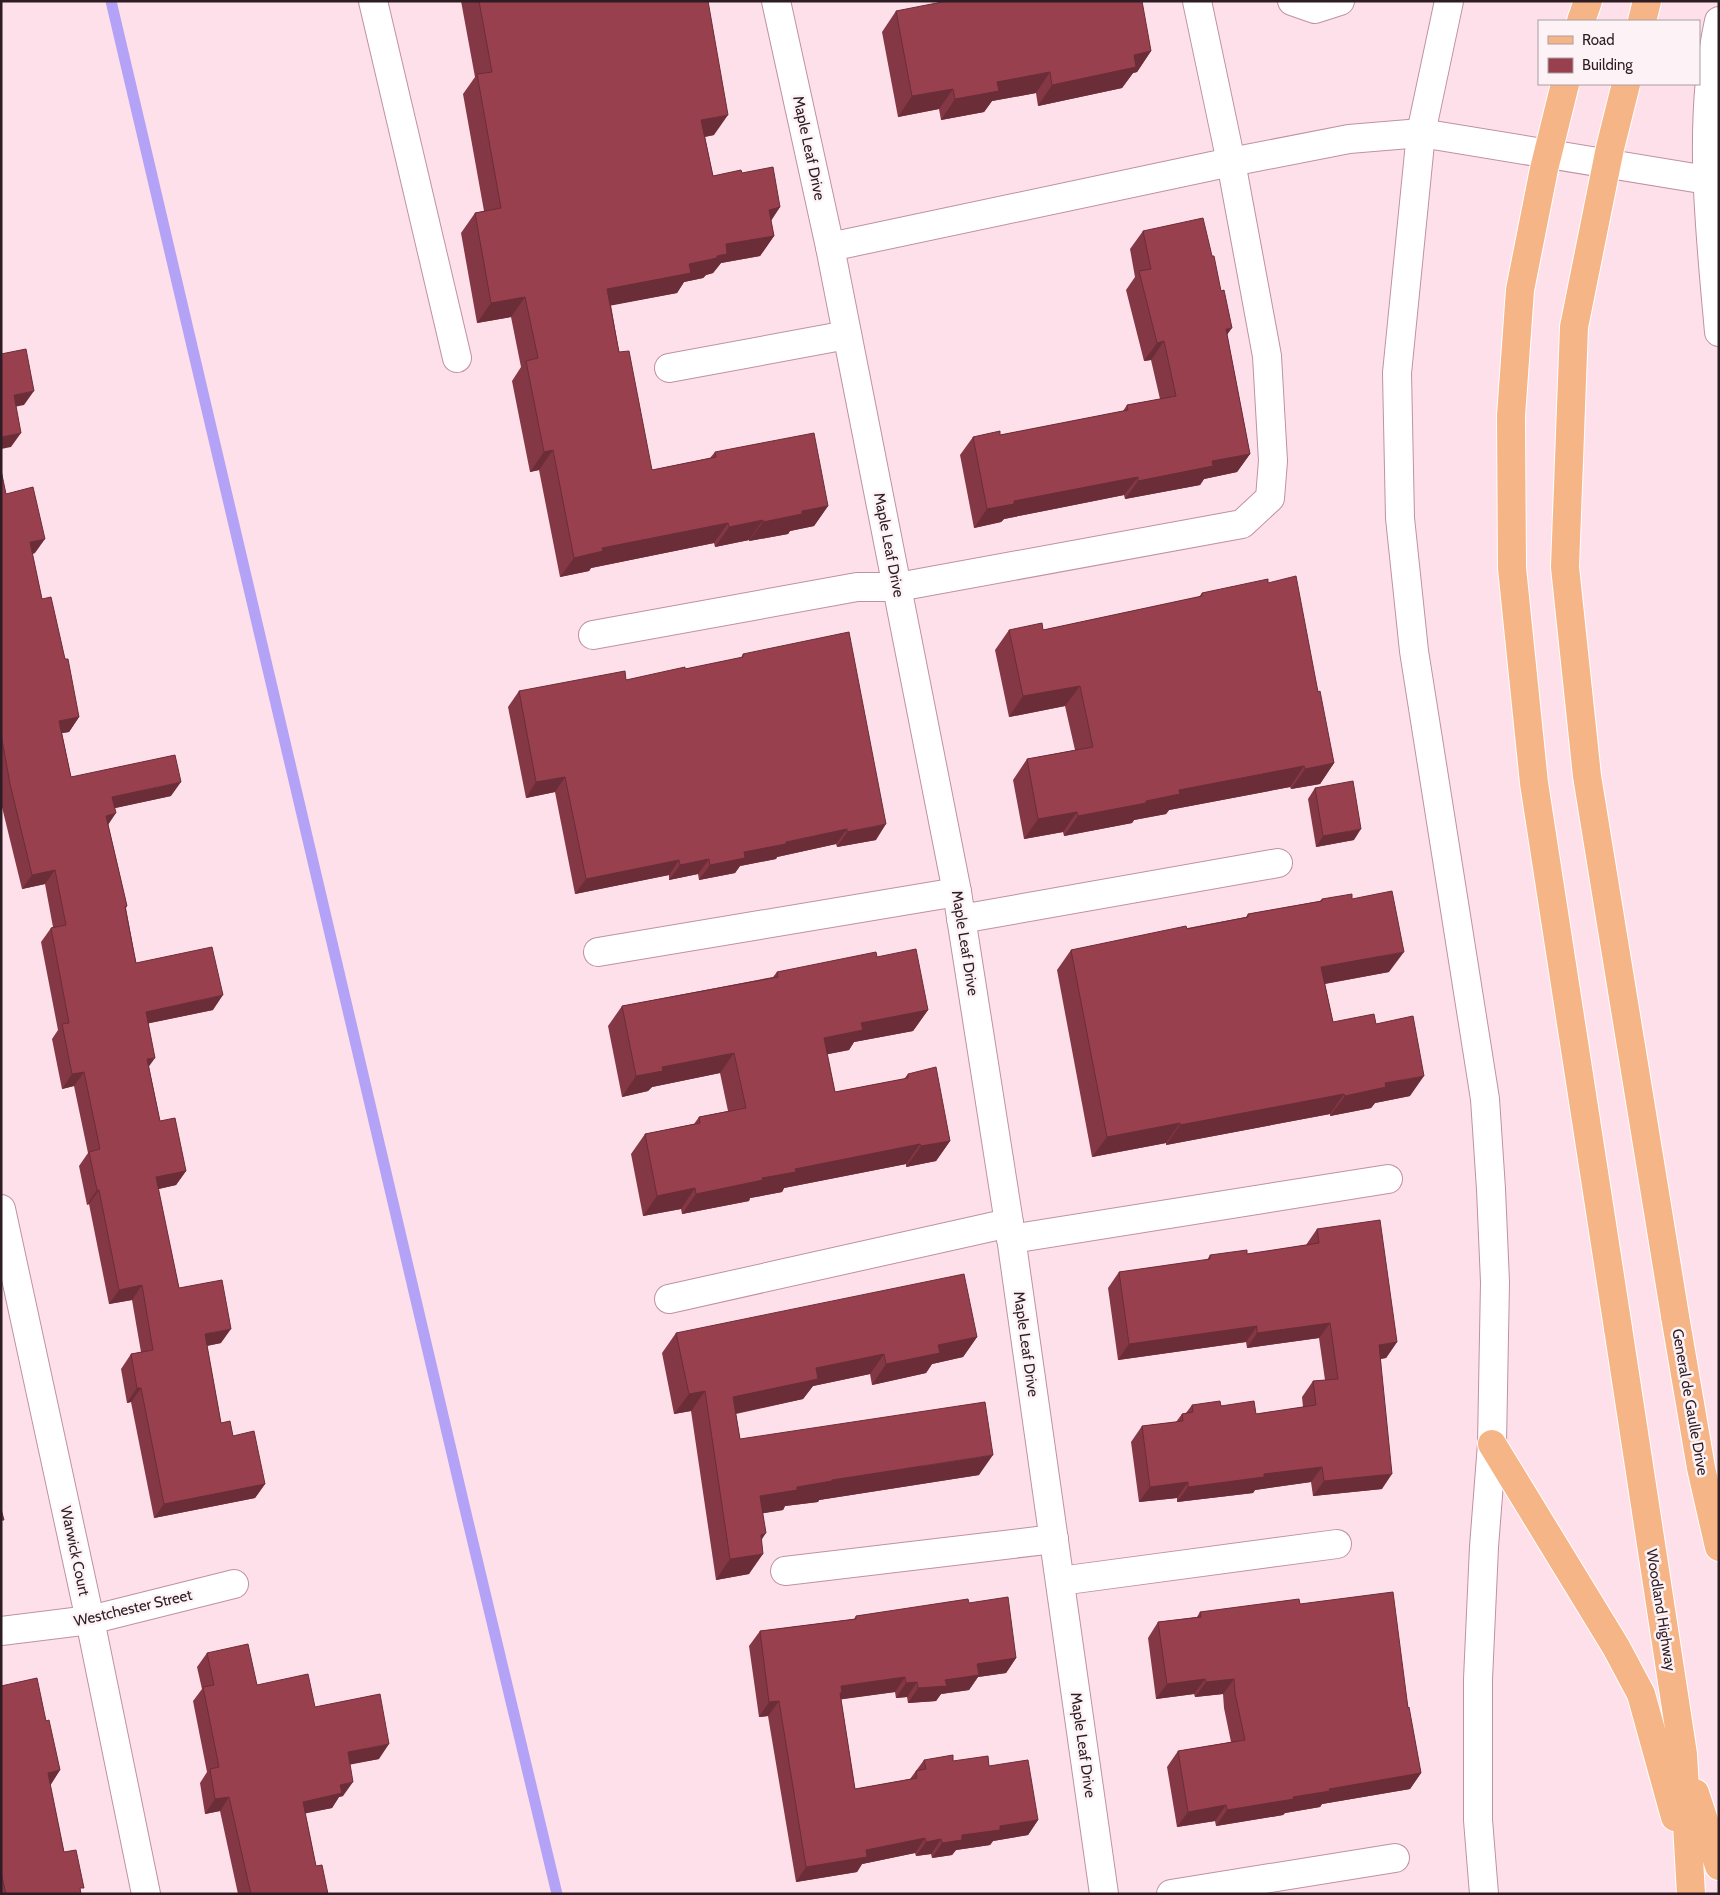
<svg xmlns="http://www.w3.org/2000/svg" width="1720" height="1895" font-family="Cabin,sans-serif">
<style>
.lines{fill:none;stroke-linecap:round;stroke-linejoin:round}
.stream{stroke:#b3a2f6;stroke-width:11}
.minor-casing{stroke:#bf91a4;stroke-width:30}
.major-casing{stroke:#fff;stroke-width:30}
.minor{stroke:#fff;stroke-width:28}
.major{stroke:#f5b587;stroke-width:28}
.major-bridge-casing{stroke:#fff;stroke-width:30;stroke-linecap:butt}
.major-bridge{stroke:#f5b587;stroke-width:28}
.wall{fill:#843744}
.shaded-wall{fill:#6b2d37}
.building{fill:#99404f;stroke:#6b2d37}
.labels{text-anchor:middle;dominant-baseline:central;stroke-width:5;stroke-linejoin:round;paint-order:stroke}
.street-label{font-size:15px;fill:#2d1c23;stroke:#fdf3f7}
</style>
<rect width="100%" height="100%" fill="#fee0eb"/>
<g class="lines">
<!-- stream -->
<polyline class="stream" points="111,1 465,1509 557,1894"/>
<!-- minor casing -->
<g class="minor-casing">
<g id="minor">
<polyline points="373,1 457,358"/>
<polyline points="776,1 830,247 957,892 1009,1223 1104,1894"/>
<polyline points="1292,1 1315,9 1340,1"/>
<polyline points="1449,1 1421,133 1397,373 1400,518 1414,651 1485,1099 1491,1189 1495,1282 1492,1444 1484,1547 1478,1679 1478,1820 1484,1894"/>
<path d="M1719 21C1697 122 1710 230 1719 332"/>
<polyline points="830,247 1231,162 1349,139 1421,133 1707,180"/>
<polyline points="669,368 847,335"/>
<polyline points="593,635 857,587 898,587 1242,524 1270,498 1273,461 1267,356 1231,162 1197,1"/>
<polyline points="961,919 1278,863"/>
<polyline points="598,952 957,892"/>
<polyline points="1,1209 90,1620 146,1894"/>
<polyline points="1011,1239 1388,1179"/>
<polyline points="669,1299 1009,1223"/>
<polyline points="785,1571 1054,1539"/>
<polyline points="1060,1581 1337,1544"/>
<polyline points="1,1631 90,1620 234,1584"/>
<polyline points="1171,1894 1395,1858"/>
</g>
</g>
<!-- major casing -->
<g class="major-casing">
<g id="major">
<polyline points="1581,21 1588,1"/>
<polyline points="1642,21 1647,1"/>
<polyline points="1675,1316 1701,1468 1719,1547"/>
<polyline points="1618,1328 1683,1754 1691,1894"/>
<polyline points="1492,1444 1616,1647 1641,1694 1675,1817"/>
<polyline points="1695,1793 1719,1866"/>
</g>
</g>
<!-- minor -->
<use href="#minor" class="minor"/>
<!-- major -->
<use href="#major" class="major"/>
<!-- major-bridge casing -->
<g class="major-bridge-casing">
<g id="major-bridge">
<polyline points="1565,84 1544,169 1520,290 1511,416 1512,568 1534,783 1618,1328"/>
<polyline points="1626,84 1610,148 1574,327 1565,567 1587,776 1675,1316"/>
</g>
</g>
<!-- major-bridge -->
<use href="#major-bridge" class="major-bridge"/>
</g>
<!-- wall -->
<g class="wall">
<polygon points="461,1 708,1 714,135 705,137 713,176 742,173 780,207 771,221 774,236 760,256 721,263 713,273 706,275 703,278 684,282 677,293 611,305 619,352 652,470 710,458 715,452 828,506 814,526 790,531 788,534 749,541 749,540 715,547 714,543 591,568 589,571 560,577 539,470 530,472 512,381 521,367 511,317 477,323 461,233 475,213 484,211 463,94 475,77"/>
<polygon points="896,11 1151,51 1137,72 1133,73 1122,88 1038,106 1036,93 992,101 984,112 941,120 939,109 898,117 882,32"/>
<polygon points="1143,231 1227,334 1250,454 1237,472 1204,479 1200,485 1125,499 1124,495 1004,519 1001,522 974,528 960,455 973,437 1000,435 1123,411 1127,405 1160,399 1151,360 1144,361 1126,290 1135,277 1130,249"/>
<polygon points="1,470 6,494 35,553 32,554 42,599 65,659 79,717 69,732 62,733 71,777 171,796 114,808 108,824 127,906 126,908 136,963 213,1010 149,1023 149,1067 160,1121 186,1171 176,1185 158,1189 179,1288 221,1343 207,1346 221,1423 233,1436 265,1484 255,1498 154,1518 131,1402 127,1403 121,1369 131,1354 141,1352 132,1300 109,1304 89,1204 87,1205 79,1166 88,1153 74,1086 62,1089 52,1039 58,1030 41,942 51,928 53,927 45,884 22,889 1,803"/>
<polygon points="1268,583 1318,692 1334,763 1320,784 1291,789 1290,787 1169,810 1166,814 1134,820 1132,823 1064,836 1063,832 1024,839 1013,780 1027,759 1075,750 1065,706 1009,717 995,650 1009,630 1043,630 1199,597 1202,593"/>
<polygon points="743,654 876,840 837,847 836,844 777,857 776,859 740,866 735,873 699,880 698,874 669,880 669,875 575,894 555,792 526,798 508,707 519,691 626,680 685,669 741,658"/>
<polygon points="1315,788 1354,840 1316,847 1308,799"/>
<polygon points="1322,899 1352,899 1389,972 1325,984 1333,1022 1376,1024 1410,1096 1375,1103 1371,1108 1330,1116 1330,1114 1166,1145 1166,1143 1092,1157 1057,970 1071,950 1246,917 1248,914 1320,901"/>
<polygon points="877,957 928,1010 913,1031 854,1042 849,1050 827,1054 835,1092 904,1079 908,1074 950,1141 936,1161 906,1167 906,1164 784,1188 782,1192 750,1198 749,1201 682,1214 681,1209 643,1216 631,1154 645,1134 694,1124 699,1117 728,1111 720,1073 652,1087 648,1091 622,1097 608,1026 622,1006 773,977 777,972"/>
<polygon points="1317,1229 1397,1342 1386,1358 1381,1359 1382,1489 1313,1496 1311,1482 1255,1490 1253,1493 1177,1502 1177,1498 1139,1502 1131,1442 1142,1426 1176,1422 1182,1414 1186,1413 1192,1405 1221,1406 1256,1414 1303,1407 1302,1397 1313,1381 1325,1380 1319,1338 1247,1348 1246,1342 1118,1360 1108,1288 1119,1272 1207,1260 1210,1255 1247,1254 1306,1245"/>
<polygon points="676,1333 977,1337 963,1357 932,1364 926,1373 872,1385 870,1374 813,1386 803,1399 736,1414 740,1439 979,1475 819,1500 818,1502 785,1506 783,1510 763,1513 762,1541 749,1574 716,1580 691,1411 674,1414 662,1353"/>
<polygon points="969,1603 1016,1658 1006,1673 978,1677 969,1690 941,1694 936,1701 908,1703 907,1697 896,1698 895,1692 841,1699 855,1789 910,1779 924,1760 953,1761 989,1766 1038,1820 1028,1835 993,1841 990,1845 956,1850 952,1855 932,1858 931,1854 916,1856 915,1853 862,1864 857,1872 796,1882 768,1716 759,1717 749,1646 760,1631 854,1619 856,1616"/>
<polygon points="1300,1604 1408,1708 1421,1773 1410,1789 1322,1804 1320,1807 1285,1813 1283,1815 1216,1826 1215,1821 1177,1827 1167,1767 1178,1751 1231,1742 1224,1708 1223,1694 1195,1697 1194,1694 1156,1699 1148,1638 1158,1622 1197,1617 1200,1612"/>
<polygon points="207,1653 257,1685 315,1707 379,1759 350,1764 343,1796 339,1797 332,1808 305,1813 316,1866 328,1894 238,1894 220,1811 205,1814 200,1783 207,1772 193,1701 202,1689 197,1667"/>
<polygon points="1,1686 46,1721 60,1770 50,1785 64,1852 81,1894 1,1894"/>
</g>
<!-- shaded-wall -->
<g class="shaded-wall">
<polygon points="1151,51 1137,72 1133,73 1122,88 1038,106 1052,85 1134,55"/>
<polygon points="1050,72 1036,93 992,101 984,112 941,120 955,99 997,82"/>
<polygon points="953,89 939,109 898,117 912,96"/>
<polygon points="728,115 714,135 687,140 701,120"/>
<polygon points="780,207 766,227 769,210"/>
<polygon points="774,236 760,256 721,263 713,273 706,275 703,278 684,282 677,293 593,309 607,289 689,264 726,244"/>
<polygon points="525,297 511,317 477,323 491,303"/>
<polygon points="1232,328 1219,346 1226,329"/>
<polygon points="1164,341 1151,360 1144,361 1157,343"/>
<polygon points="34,391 24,405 4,409 14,395"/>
<polygon points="21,433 11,447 1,449 1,437"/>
<polygon points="553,450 539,470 530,472 544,452"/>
<polygon points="1250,454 1237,472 1204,479 1200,485 1125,499 1138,481 1212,461"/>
<polygon points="1138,477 1124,495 1004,519 1001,522 974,528 987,509 1014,501"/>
<polygon points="828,506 814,526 790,531 788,534 749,541 763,522 802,511"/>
<polygon points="763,520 749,540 715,547 729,527"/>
<polygon points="728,523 714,543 591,568 589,571 560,577 574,558 602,548"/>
<polygon points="45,539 35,553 20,557 30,542"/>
<polygon points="1080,686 1065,706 1009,717 1023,696"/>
<polygon points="79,717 69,732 49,735 59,721"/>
<polygon points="1334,763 1320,784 1291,789 1305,769"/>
<polygon points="1304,766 1290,787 1169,810 1166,814 1134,820 1132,823 1064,836 1078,816 1146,801 1179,790"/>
<polygon points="565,777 555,792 526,798 536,782"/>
<polygon points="181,782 171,796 102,811 112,797"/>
<polygon points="1077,812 1063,832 1024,839 1038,819"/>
<polygon points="116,813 106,828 106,816"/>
<polygon points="886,824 876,840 837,847 847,832"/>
<polygon points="847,829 836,844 777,857 776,859 740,866 735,873 699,880 710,865 744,852"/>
<polygon points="1361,829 1354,840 1316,847 1323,836"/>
<polygon points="709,859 698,874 669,880 680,865"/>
<polygon points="679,860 669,875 575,894 586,879"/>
<polygon points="55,870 45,884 22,889 32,875"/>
<polygon points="1404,952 1389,972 1307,987 1321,967"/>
<polygon points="223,995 213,1010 136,1026 146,1012"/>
<polygon points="928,1010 913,1031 854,1042 849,1050 809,1058 824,1038 861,1023"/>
<polygon points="734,1053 720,1073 652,1087 648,1091 622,1097 636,1076 662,1067"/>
<polygon points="155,1058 145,1072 147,1059"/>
<polygon points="84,1072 74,1086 62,1089 72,1074"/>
<polygon points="1424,1076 1410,1096 1375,1103 1371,1108 1330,1116 1345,1096 1385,1083"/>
<polygon points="1344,1094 1330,1114 1166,1145 1180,1125"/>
<polygon points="1180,1123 1166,1143 1092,1157 1107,1137"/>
<polygon points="950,1141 936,1161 906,1167 921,1146"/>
<polygon points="920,1144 906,1164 784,1188 782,1192 750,1198 749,1201 682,1214 696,1194 762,1178 795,1169"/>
<polygon points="186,1171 176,1185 146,1192 156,1177"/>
<polygon points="695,1188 681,1209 643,1216 657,1196"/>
<polygon points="97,1190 99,1190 89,1204 87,1205"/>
<polygon points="142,1285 132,1300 109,1304 119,1290"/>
<polygon points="1330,1323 1319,1338 1247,1348 1257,1333"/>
<polygon points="1257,1326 1246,1342 1118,1360 1129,1344"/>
<polygon points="231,1329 221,1343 195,1348 205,1334"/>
<polygon points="977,1337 963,1357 932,1364 926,1373 872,1385 886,1364 938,1345"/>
<polygon points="1397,1342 1386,1358 1368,1360 1379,1345"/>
<polygon points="884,1354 870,1374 813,1386 803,1399 718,1417 733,1397 816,1368"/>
<polygon points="137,1388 141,1388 131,1402 127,1403"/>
<polygon points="705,1391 691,1411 674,1414 689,1394"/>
<polygon points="993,1455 979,1475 819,1500 818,1502 785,1506 783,1510 746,1516 760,1496 797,1487 832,1480"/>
<polygon points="1322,1467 1311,1482 1255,1490 1253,1493 1177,1502 1188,1487 1264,1474"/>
<polygon points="1392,1474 1382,1489 1313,1496 1324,1481"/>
<polygon points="1188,1482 1177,1498 1139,1502 1150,1487"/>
<polygon points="265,1484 255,1498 154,1518 164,1504"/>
<polygon points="766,1533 752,1554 761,1535"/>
<polygon points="763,1554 749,1574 716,1580 730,1559"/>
<polygon points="1016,1658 1006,1673 978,1677 969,1690 941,1694 936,1701 908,1703 918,1688 945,1680 977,1664"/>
<polygon points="905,1677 895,1692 837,1700 841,1686"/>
<polygon points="1205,1679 1194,1694 1156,1699 1167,1684"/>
<polygon points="1234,1679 1223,1694 1195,1697 1206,1682"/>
<polygon points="917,1682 907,1697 896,1698 906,1683"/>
<polygon points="779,1701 768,1716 759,1717 769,1702"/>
<polygon points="389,1744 379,1759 338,1767 348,1752"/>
<polygon points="60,1770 50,1786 48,1773"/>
<polygon points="1421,1773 1410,1789 1322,1804 1320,1807 1285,1813 1283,1815 1216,1826 1227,1810 1293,1797 1329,1789"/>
<polygon points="353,1782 343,1796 339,1797 332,1808 293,1816 303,1802 340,1785"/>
<polygon points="229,1797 220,1811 205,1814 215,1799"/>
<polygon points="1226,1805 1215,1821 1177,1827 1188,1812"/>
<polygon points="1038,1820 1028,1835 993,1841 990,1845 956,1850 952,1855 932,1858 942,1843 962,1835 1000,1826"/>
<polygon points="925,1838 915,1853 862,1864 857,1872 796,1882 806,1867 866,1850"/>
<polygon points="941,1839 931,1854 916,1856 926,1842"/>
</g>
<!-- building -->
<g class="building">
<polygon points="479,1 708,1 728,115 701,120 713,176 741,170 742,173 773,167 780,207 769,210 774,236 726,244 727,254 717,256 717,258 689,264 691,273 607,289 619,352 629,351 652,470 716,457 715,452 814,433 828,506 802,511 802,514 763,522 763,520 729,527 728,523 602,548 603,551 574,558 553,450 544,452 526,361 538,358 525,297 491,303 475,213 501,208 477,74 492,72"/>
<polygon points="947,1 1142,1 1151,51 1134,55 1136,67 1052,85 1050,72 997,82 999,91 955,99 953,89 912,96 896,11"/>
<polygon points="1203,218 1212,256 1214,256 1221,291 1224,290 1232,328 1226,329 1250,454 1212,461 1213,466 1138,481 1138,477 1014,501 1014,504 987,509 973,437 1000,431 1000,435 1128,410 1127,405 1176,396 1164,341 1157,343 1139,271 1151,269 1143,231"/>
<polygon points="26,349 34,391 14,395 21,433 1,437 1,354"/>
<polygon points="1,470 6,494 33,487 45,539 30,542 42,599 51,597 65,659 68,659 79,717 59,721 71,777 175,755 181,782 112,797 116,813 106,816 127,906 125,907 136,963 212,947 223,995 146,1012 155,1058 147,1059 160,1121 175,1118 186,1171 156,1177 179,1288 222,1280 231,1329 205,1334 221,1423 230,1421 233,1436 254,1431 265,1484 164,1504 141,1388 137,1388 131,1354 153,1350 142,1285 119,1290 99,1190 97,1190 89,1152 100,1149 84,1072 72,1074 62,1024 69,1023 51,928 66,925 55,870 32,875 10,784 1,734"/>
<polygon points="1296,576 1318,692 1320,691 1334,763 1305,769 1304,766 1179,790 1180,794 1146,801 1146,803 1078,816 1077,812 1038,819 1027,759 1093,747 1080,686 1023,696 1009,630 1042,623 1043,630 1202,596 1202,593 1268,579 1268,583"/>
<polygon points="849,632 886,824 847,832 847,829 786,842 786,844 744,852 745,858 710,865 709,859 680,865 679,860 586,879 565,777 536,782 519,691 625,671 626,680 685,667 685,669 743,657 743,654"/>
<polygon points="1353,781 1361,829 1323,836 1315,788"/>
<polygon points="1392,891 1404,952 1321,967 1333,1022 1374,1014 1376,1024 1413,1016 1424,1076 1385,1083 1386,1087 1345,1096 1344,1094 1180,1125 1180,1123 1107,1137 1071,950 1186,926 1187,929 1248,917 1248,914 1322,901 1322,899 1352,894 1352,899"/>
<polygon points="916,949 928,1010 861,1023 863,1030 824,1038 835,1092 908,1078 908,1074 936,1067 950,1141 921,1146 920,1144 795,1169 796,1172 762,1178 763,1180 696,1194 695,1188 657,1196 645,1134 700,1123 699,1117 746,1108 734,1053 662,1067 663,1071 636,1076 622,1006 778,977 777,972 876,952 877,957"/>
<polygon points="1380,1220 1397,1342 1379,1345 1392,1474 1324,1481 1322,1467 1264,1474 1264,1477 1188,1487 1188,1482 1150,1487 1142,1426 1183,1421 1182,1414 1193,1412 1192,1405 1220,1401 1221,1406 1254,1401 1256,1414 1316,1405 1313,1381 1338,1379 1330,1323 1257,1333 1257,1326 1129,1344 1119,1272 1210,1259 1210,1255 1247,1250 1247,1254 1319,1243 1317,1229"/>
<polygon points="964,1274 977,1337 938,1345 940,1353 886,1364 884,1354 816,1368 818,1379 733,1397 740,1439 985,1402 993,1455 832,1480 832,1481 797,1487 797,1490 760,1496 766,1533 761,1535 763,1554 730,1559 705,1391 689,1394 676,1333"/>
<polygon points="1,1509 4,1520 1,1520"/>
<polygon points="1393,1592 1408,1708 1409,1707 1421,1773 1329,1789 1330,1791 1293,1797 1294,1799 1227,1810 1226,1805 1188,1812 1178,1751 1245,1740 1235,1693 1234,1679 1206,1682 1205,1679 1167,1684 1158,1622 1201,1617 1200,1612 1299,1599 1300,1604"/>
<polygon points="1008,1597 1016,1658 977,1664 979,1675 945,1680 947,1686 918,1688 917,1682 906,1683 905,1677 841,1686 842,1693 840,1693 855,1789 917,1778 916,1771 926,1769 924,1760 953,1755 953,1761 988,1756 989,1766 1028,1760 1038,1820 1000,1826 1000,1830 962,1835 962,1840 942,1843 941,1839 926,1842 925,1838 866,1850 867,1857 806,1867 779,1701 769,1702 760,1631 856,1619 856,1616 968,1599 969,1603"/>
<polygon points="248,1644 257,1685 308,1674 315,1707 380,1694 389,1744 348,1752 353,1782 340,1785 342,1793 303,1802 316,1866 322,1865 328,1894 251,1894 229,1797 215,1799 210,1769 219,1767 203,1687 214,1685 207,1653"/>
<polygon points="37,1678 46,1721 49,1720 60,1770 48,1773 64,1852 76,1850 84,1888 80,1888 81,1894 6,1894 1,1873 1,1686"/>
</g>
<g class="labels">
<!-- street labels -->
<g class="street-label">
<text transform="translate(809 148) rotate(78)">Maple Leaf Drive</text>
<text transform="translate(889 545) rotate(79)">Maple Leaf Drive</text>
<text transform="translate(965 943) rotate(81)">Maple Leaf Drive</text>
<text transform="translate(1026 1344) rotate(82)">Maple Leaf Drive</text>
<text transform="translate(1690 1402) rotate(80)">General de Gaulle Drive</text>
<text transform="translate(75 1551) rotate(78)">Warwick Court</text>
<text transform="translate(133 1608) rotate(-13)">Westchester Street</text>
<text transform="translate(1661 1610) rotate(81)">Woodland Highway</text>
<text transform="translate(1083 1745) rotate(82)">Maple Leaf Drive</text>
</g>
</g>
<!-- border -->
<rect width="1720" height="1895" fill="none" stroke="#2d1c23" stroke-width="5"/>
<!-- legend -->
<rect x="1538" y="20" width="162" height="65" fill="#fdf3f7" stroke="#aa9da2"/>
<rect x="1548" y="36" width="25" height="8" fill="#f5b587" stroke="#aa9da2"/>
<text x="1582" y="45" font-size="15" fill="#2d1c23">Road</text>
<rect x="1548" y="58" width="25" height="15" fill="#99404f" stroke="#aa9da2"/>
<text x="1582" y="70" font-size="15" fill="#2d1c23">Building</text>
</svg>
